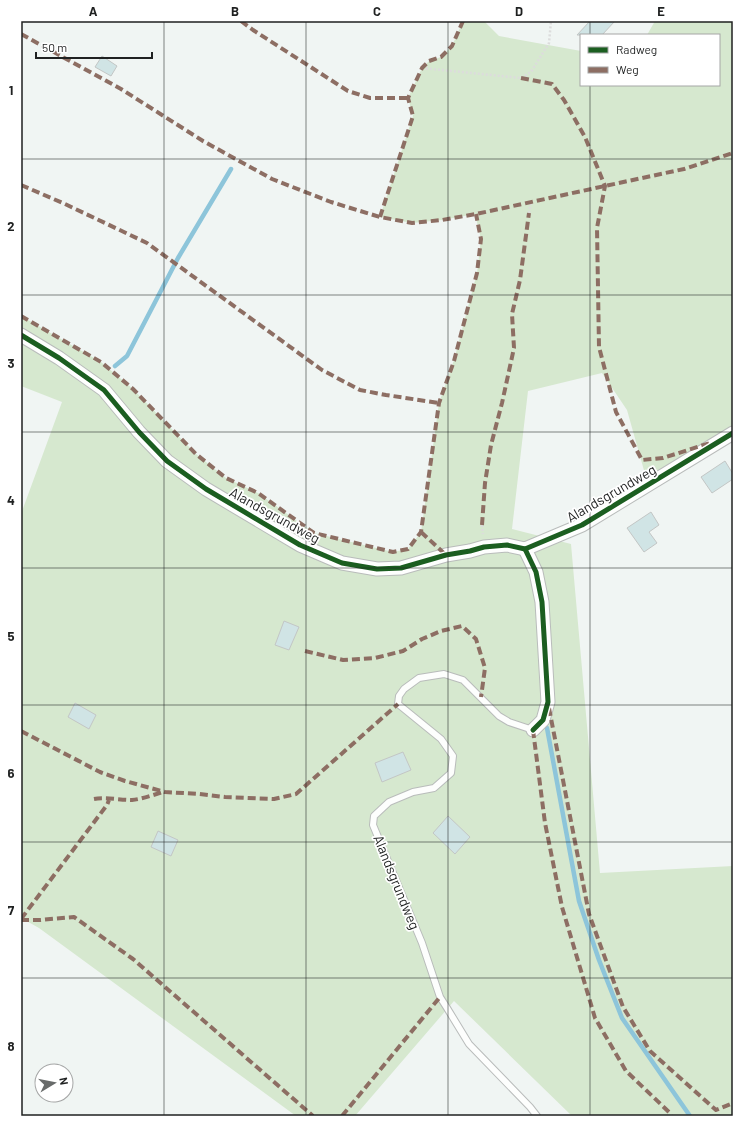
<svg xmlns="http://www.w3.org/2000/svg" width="754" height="1137" font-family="Barlow,sans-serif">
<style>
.green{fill:#d6e8cf}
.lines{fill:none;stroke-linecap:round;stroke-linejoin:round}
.stream{stroke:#8dc5da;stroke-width:4.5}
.building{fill:#d0e4e5;stroke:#c3c6c5}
.service-casing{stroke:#b9bcbb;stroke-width:8}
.minor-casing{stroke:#b9bcbb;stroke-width:15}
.path{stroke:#dcdcdc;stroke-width:2.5;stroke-dasharray:2 2;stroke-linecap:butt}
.service{stroke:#fdfefd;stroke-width:6}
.minor{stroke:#fdfefd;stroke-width:13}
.quiet{stroke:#8d6e63;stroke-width:4;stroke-dasharray:8 4;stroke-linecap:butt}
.cycleway-casing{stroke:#fff;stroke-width:8}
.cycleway{stroke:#1b5e20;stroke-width:5}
.grid{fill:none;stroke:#1f2121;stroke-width:1;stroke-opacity:0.55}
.labels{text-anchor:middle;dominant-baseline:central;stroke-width:3.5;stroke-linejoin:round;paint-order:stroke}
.street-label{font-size:14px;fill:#1f2121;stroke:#fff}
.neatline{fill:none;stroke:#1f2121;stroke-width:1.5}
.grid-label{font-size:13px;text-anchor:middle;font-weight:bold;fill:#1f2121}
</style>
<rect width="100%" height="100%" fill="#f0f5f3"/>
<!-- green -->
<polygon class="green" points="463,21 484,21 499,36 581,51 581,85 719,85 719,35 647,35 655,21 733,21 733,430 647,481 627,410 602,373 528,391 512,529 571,544 600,873 733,866 733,1116 572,1116 454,1001 355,1116 296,1116 39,928 23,919 21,920 21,514 62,402 21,386 21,316 101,362 133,389 196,454 226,478 258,493 314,533 393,552 408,549 421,532 439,403 454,360 477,273 481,239 475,214 442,220 412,223 380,217 413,116 408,98 422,68 429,61 441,57 452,46"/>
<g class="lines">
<!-- stream -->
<g class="stream">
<polyline points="115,366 127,356 178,258 231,169"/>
<polyline points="547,728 579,901 599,960 622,1018 690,1116"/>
</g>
</g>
<!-- building -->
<g class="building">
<polygon points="590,21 615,21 602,35 577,35"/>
<polygon points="102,56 117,66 111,76 95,67"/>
<polygon points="725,461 733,474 733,479 712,493 701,477"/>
<polygon points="651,512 659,525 649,532 657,543 644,552 627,528"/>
<polygon points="284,621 299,627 289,650 275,645"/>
<polygon points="75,703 96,715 89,729 68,717"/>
<polygon points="403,752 411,770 382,782 375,763"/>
<polygon points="448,816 470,837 455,854 433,833"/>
<polygon points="158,831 178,840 171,856 151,847"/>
</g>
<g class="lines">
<!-- service casing -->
<g class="service-casing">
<polyline id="service" points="533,730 509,722 499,716 463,680 444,674 419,678 404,689 399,696 398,704 441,739 453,756 451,773 434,788 413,792 389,802 374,816 373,825 422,943 440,997 447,1008 469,1044 530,1107 537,1116"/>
</g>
<!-- minor casing -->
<g class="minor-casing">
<g id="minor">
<polyline points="21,335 59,358 104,390 139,432 167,461 206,489 300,545 342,563 377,569 401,568 446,555 470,551 484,547 507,545 525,549 582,525 733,433"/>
<polyline points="525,549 536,572 542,602 548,702 543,720 533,730"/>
</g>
</g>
<!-- path -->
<g class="path">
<polyline points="422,68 521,78 531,72 549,43 551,21"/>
<polyline points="529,213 531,202"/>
<polyline points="482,525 483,534"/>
</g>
<!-- service -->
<use href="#service" class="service"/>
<!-- minor -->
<use href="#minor" class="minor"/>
<!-- quiet -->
<g class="quiet">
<polyline points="241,21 253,30 348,91 370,98 408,98"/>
<polyline points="21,34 121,89 203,141 272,179 331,202 380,217 412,223 442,220 476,214 605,186 684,169 733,153"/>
<polyline points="521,78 552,84 564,100 585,137 605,186 597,228 599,347 616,412 642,460 663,458 710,443"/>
<polyline points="21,185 65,204 147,243 322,370 360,390 386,395 439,403"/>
<polyline points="380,217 413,116 408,98 422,68 429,61 441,57 452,46 463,21"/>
<polyline points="21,316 101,362 133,389 196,454 226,478 258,493 314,533 393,552 408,549 421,532 439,403 454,361 477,273 481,239 476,214"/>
<polyline points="482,525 485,483 491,445 502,403 514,348 512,314 520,280 529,213"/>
<polyline points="421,532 446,555"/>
<polyline points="305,651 343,660 375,658 403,651 422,639 441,631 462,626 476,639 485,668 481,697"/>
<polyline points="549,708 589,914 623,1007 650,1051 716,1110 733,1103"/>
<polyline points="533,730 545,823 562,907 595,1018 626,1071 670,1113 671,1116"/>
<polyline points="21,731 100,772 125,781 165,792 199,794 225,797 274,799 296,794 398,704"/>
<path d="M94 799C105 797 120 800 132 800 142 799 153 795 163 792"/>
<polyline points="21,919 107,805 109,800"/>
<polyline points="21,920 40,920 74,917 133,959 313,1116"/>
<polyline points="342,1116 440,997"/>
</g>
<!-- cycleway casing -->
<g class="cycleway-casing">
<g id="cycleway">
<polyline points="21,335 59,358 104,390 139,432 167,461 206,489 300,545 342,563 377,569 401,568 446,555 470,551 484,547 507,545 525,549 582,525 733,433"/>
<polyline points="525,549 536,572 542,602 548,702 543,720 533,730"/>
</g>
</g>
<!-- cycleway -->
<use href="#cycleway" class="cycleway"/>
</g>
<!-- grid -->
<path class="grid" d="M164 21V1116M306 21V1116M448 21V1116M590 21V35M590 85V1116M21 159H733M21 295H733M21 432H733M21 568H733M21 705H733M21 842H733M21 978H733"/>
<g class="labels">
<!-- street labels -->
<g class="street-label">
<text transform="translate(611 493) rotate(-30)">Alandsgrundweg</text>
<text transform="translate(275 515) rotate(29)">Alandsgrundweg</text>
<text transform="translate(397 882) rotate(68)">Alandsgrundweg</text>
</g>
</g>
<!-- border -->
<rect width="754" height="1137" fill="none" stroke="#ffffff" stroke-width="44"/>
<!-- legend -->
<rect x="580" y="34" width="140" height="52" fill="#ffffff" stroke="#a5a6a6"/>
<rect x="588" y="47" width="20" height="6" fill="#1b5e20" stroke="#a5a6a6"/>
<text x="616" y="54" font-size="12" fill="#1f2121">Radweg</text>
<rect x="588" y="67" width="20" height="6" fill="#8d6e63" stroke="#a5a6a6"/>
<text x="616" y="74" font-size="12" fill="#1f2121">Weg</text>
<!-- north arrow -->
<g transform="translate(54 1083) rotate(80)"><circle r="19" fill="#ffffff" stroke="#a5a6a6"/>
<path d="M0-3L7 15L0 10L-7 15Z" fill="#686b6a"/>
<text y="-6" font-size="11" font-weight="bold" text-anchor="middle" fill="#1f2121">N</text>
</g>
<!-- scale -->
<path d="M36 52v6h116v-6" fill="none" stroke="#1f2121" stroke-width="2"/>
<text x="42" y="52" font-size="12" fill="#1f2121" stroke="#ffffff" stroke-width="3" paint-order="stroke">50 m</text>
<rect x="22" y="22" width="710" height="1093" class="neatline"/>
<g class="grid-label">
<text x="93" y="16">A</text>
<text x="235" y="16">B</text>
<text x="377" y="16">C</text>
<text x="519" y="16">D</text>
<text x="661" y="16">E</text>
<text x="11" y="95">1</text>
<text x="11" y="231">2</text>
<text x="11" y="368">3</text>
<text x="11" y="505">4</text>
<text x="11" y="641">5</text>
<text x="11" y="778">6</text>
<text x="11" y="915">7</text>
<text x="11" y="1051">8</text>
</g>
</svg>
